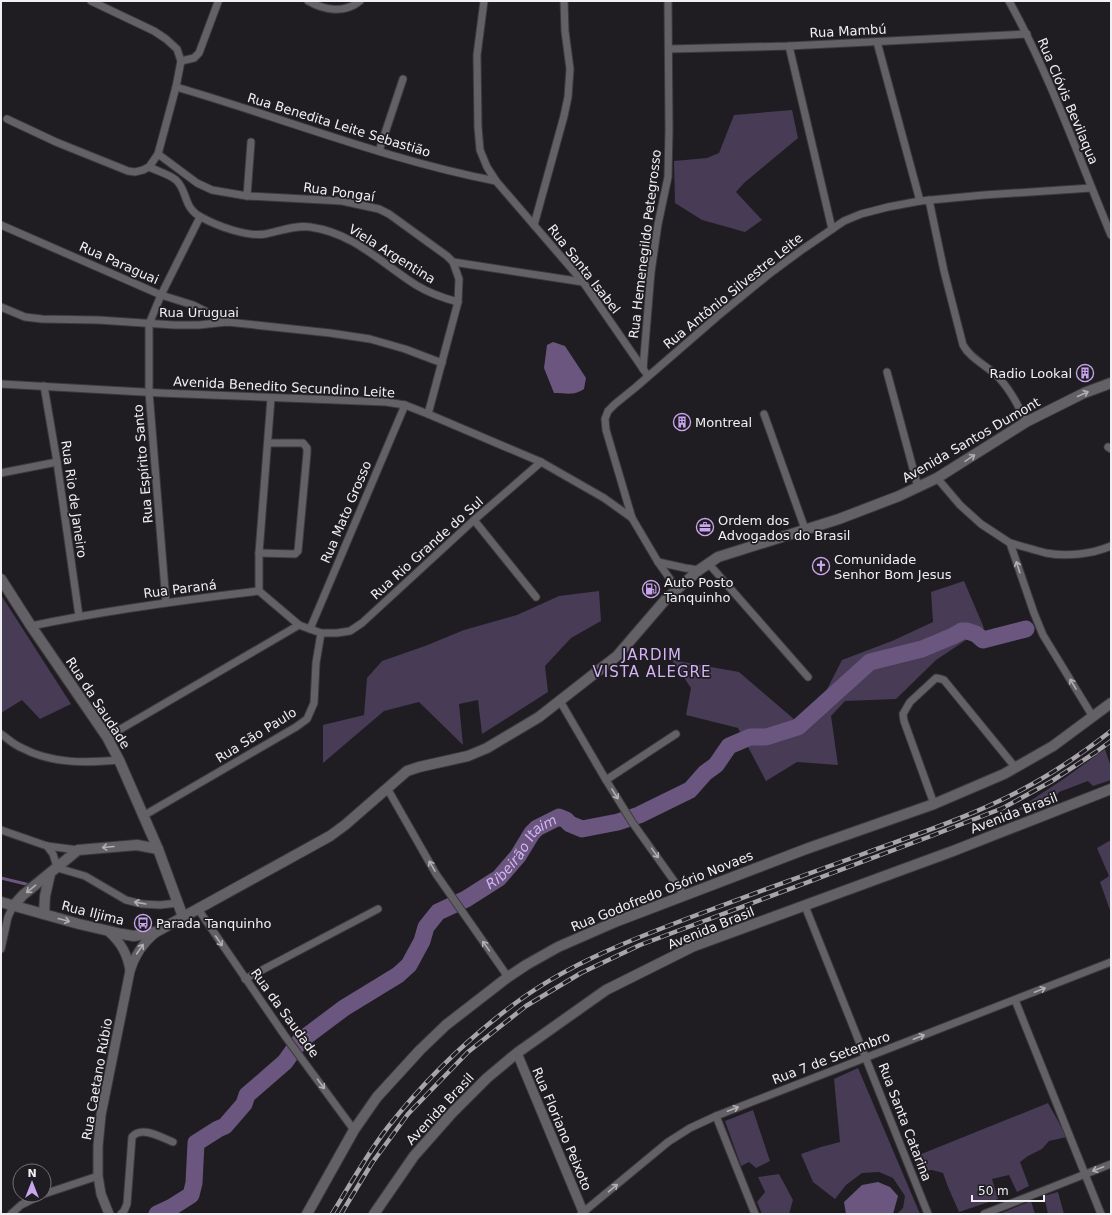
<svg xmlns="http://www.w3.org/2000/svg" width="1112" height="1215" font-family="'DejaVu Sans',sans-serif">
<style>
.green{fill:#473b55}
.water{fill:#6a567f}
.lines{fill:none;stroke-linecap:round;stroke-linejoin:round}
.stream{stroke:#6a567f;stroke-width:3}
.river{stroke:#6a567f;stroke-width:17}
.minor-casing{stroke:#3c3a3d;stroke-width:9}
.tertiary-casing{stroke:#3c3a3d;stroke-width:11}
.secondary-casing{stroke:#3c3a3d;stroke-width:12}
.minor{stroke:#636166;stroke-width:7}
.tertiary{stroke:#636166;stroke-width:9}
.secondary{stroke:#636166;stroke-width:10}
.rail-casing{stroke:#a7a5a9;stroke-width:4.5}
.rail{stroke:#1f1d21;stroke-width:3;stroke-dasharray:9;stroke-linecap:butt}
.oneway{stroke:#b1afb4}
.labels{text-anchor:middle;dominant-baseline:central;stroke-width:3.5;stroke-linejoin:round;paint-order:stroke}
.street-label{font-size:13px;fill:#f1eff3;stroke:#1f1d21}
.poi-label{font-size:13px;fill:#f1eff3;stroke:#1f1d21;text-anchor:start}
.water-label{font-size:14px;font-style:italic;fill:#d3b3f5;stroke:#1f1d21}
.quarter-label{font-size:15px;letter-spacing:1px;fill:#d3b2f6;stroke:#1f1d21}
</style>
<rect width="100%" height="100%" fill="#1f1d21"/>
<!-- green -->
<g class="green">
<polygon points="792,110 798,138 744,183 736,192 762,220 745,232 702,220 675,203 674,161 707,158 719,153 734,115"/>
<polygon points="964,581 984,628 936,660 896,699 845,701 831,716 838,765 797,762 766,781 738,728 686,715 691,688 672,660 739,672 795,720 824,695 842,660 892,641 933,622 931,592"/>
<polygon points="599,591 601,621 571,638 545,666 548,692 482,734 478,700 459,704 463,745 419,702 384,711 323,763 323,725 364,715 367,678 382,661 425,646 464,630 517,615 559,596"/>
<polygon points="1,595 71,704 40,719 22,700 1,713"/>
<polygon points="1105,749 1111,767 1111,780 1093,786 1088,781 1059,792 1054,799 1012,813 1065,778"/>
<polygon points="1111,840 1111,913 1100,882 1109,876 1097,848"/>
<polygon points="858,1068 920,1214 897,1214 903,1208 905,1196 893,1178 879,1172 862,1173 846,1185 835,1199 813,1182 801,1154 821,1147 840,1142 834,1079"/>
<polygon points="1048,1103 1067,1137 1049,1141 1042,1149 1028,1156 1020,1162 1029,1186 1017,1192 1009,1175 992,1179 998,1199 959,1212 948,1187 943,1173 932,1170 919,1171 914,1157"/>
<polygon points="753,1110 770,1161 756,1168 749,1162 741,1166 725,1121"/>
<polygon points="779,1174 793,1200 789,1214 762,1214 757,1202 765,1192 758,1177"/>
<polygon points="1058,1192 1064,1214 1048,1214 1044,1196"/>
<polygon points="1031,1201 1035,1214 999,1214"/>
</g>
<!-- water -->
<g class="water">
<path d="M553 342 565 346 586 378 584 389C574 396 566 393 554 393L544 368 547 345Z"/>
<polygon points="878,1182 890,1187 898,1196 893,1214 846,1214 844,1202 862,1185"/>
</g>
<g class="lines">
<!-- stream -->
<polyline class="stream" points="1,878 30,885"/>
<!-- river -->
<path class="river" id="s1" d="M157 1214 172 1207 191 1195 194 1183 196 1143 218 1129 225 1126 244 1104 247 1095 285 1062 300 1041 344 1008 398 975 409 965 422 941 426 927 438 912 466 899 499 878 518 856 532 833 537 828 559 817 566 820 570 824 582 829 618 822 639 815 690 790 705 773 716 765 729 746 750 737H766L798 727 870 662 922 649 953 636 962 631H967L976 634 983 640 1026 629"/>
<!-- minor casing -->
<g class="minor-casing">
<g id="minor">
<path d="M308 1C324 10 344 14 360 1"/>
<polyline points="484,1 477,55 478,127 480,150 487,167 496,181 583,282 648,376"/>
<path d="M1009 1C1050 75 1078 156 1111 235"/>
<polyline points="877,42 920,201"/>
<polyline points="789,46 832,229"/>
<polyline points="669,49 789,46 1027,34"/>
<polyline points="181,61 194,58 199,53 218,2"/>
<path d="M176 87C283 118 387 160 496 181"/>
<polyline points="7,119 56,142 128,171 135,172 143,170 149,167 158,154 176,87 181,61 177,49 166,39 154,31 91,1"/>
<polyline points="379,151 403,79"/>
<polyline points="158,154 197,183 212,190 247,196 342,201 379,209 389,214 447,256 453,262 583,282"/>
<path d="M149 167C157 171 169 174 176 180 188 191 183 208 201 217 217 226 247 237 265 234 280 231 295 225 310 227 354 233 381 263 416 285 429 293 443 298 458 302"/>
<polyline points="247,196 251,142"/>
<path d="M929 200 944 271 963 345C970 358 984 364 995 374 1009 387 1018 405 1026 422"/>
<polyline points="1,225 161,295 193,305 227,322"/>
<polyline points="534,225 564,116 568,97 570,69 565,31 564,1"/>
<polyline points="1,307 25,317 42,319 98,320 174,325 199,325 227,322 330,333 370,339 405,349 442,363"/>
<polyline points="643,369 651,272 658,224 668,177 669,130 668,1"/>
<polyline points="887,372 918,487"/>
<polyline points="1,384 161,393 386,402 405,405 428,414 541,462 604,498 632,518 658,562 677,589"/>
<polyline points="44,386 57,462 79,616"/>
<polyline points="428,414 458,302 459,279 453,262"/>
<polyline points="764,414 805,529"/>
<polyline points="1108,447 1111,449"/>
<polyline points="1,473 57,462"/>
<polyline points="937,478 960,505 981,524 1010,543 1034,613 1043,635 1093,717"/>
<polyline points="632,518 606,430 605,419 608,411 615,404 636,387 719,315 768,275 803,249 844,221 861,214 888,207 920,201 984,195 1091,188"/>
<polyline points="474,520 536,597"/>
<path d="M1010 543C1022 546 1034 550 1046 553 1067 557 1092 554 1111 546"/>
<polyline points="259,553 295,554 298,551 307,453 307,448 303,443 268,443"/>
<polyline points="658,562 685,568 699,570"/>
<polyline points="708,563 808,677"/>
<polyline points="259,591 259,553 271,398"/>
<polyline points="166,602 149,392 149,324 161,295 200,217"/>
<path d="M31 626C107 610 182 600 259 591L299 625 321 633H337L350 631 362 623 474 520 541 462"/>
<polyline points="310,629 405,405"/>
<polyline points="560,701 606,780 632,822 684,895"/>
<path d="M1 734C8 739 14 745 22 748 52 764 86 763 119 760"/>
<polyline points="107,737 299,625"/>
<polyline points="606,780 676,734"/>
<polyline points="387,788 436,874 508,977"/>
<polyline points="934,804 904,721 903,714 910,702 936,678 941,679 944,680 1015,767"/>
<polyline points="143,816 296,727 307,719 314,703 316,663 321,633"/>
<polyline points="1,830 47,846 78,850"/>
<polyline points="47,846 53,854 57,867 61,869 85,876 126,900 142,904 160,905 178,903"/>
<polyline points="805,906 928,1214"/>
<polyline points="198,909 285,1036 354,1130"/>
<polyline points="1,949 8,917 13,906"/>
<polyline points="245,979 378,909"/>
<polyline points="1015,1000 1101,1214"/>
<polyline points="716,1116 755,1214"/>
<polyline points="44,1194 98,1176"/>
<polyline points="11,1214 21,1205 41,1195"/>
<path d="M121 1214 124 1211 127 1204 132 1137C142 1125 162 1138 173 1142"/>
<polyline points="581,1214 668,1142 690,1128 716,1116 1111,962"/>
<polyline points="984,1214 1111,1164"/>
</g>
</g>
<!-- tertiary casing -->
<g class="tertiary-casing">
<g id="tertiary">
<path d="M109 932C121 943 127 953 130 970"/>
<polyline points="517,1053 584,1214"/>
<path d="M109 1214 101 1194 98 1176V1146L101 1115 130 971C135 954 143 943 156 932"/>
</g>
</g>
<!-- secondary casing -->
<g class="secondary-casing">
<g id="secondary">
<polyline points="1,579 31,626 107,737 119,760 158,849 183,917"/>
<polyline points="1,902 79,924 122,934 134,936 156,932 330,836 345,825 407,771 419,767 468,756 487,748 539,717 617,656 666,599 699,570 718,557 839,519 899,496 937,478 1026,422 1084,393 1111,383"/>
<polyline points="13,906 23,895 78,850 137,845 158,849"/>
<polyline points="44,914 45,896 50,874"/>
<polyline points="307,1214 354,1130 377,1097 420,1050 446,1025 508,977 526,965 558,947 615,922 806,849 934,804 1004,774 1053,746 1111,703"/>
<polyline points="374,1214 414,1156 452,1113 487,1078 517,1053 606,990 694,946 953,851 1111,789"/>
</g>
</g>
<!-- minor -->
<use href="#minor" class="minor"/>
<!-- tertiary -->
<use href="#tertiary" class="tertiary"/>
<!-- secondary -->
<use href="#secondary" class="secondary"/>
<!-- rail casing -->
<g class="rail-casing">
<g id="rail">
<path d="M332 1214C350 1185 367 1154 388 1127 425 1080 468 1038 517 1002 570 963 633 939 694 916 750 895 807 874 863 854 917 834 973 816 1025 788 1055 772 1084 752 1111 731"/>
<polyline points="341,1214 372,1163 408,1114 468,1052 526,1006 581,973 640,945 931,836 1003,808 1052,781 1096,752 1111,741"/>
</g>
</g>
<!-- rail -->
<use href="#rail" class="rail"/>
</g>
<!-- one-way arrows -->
<defs><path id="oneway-shaft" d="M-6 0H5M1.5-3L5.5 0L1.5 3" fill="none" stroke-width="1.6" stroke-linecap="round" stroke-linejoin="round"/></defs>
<g class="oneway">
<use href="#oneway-shaft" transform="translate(1083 394) rotate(-24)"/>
<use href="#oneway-shaft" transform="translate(970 458) rotate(-34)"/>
<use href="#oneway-shaft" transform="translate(1018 567) rotate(-108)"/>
<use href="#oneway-shaft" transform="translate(1073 684) rotate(-121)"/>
<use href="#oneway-shaft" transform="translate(615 794) rotate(58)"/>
<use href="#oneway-shaft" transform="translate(108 847) rotate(175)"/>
<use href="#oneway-shaft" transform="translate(655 853) rotate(55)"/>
<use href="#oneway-shaft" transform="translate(432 866) rotate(-120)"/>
<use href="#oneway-shaft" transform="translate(31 889) rotate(141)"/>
<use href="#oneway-shaft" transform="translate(140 903) rotate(-170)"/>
<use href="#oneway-shaft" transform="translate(64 920) rotate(15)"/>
<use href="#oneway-shaft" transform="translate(219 941) rotate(56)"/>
<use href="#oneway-shaft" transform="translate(486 946) rotate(-125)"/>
<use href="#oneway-shaft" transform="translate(140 949) rotate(-56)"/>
<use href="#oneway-shaft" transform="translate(1040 990) rotate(-22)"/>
<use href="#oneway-shaft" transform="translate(919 1037) rotate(-21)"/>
<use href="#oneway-shaft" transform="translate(321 1084) rotate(54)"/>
<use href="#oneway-shaft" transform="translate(733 1109) rotate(-21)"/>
<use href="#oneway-shaft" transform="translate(1098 1169) rotate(159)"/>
<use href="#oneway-shaft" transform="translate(613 1188) rotate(-40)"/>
</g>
<!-- icons -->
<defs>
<g id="building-ring" transform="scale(0.9)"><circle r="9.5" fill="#1f1d21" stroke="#c9a5ee" stroke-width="1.5"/><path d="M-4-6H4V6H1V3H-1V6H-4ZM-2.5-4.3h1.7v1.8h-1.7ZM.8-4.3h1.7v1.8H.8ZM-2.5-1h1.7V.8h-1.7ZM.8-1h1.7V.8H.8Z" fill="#c9a5ee"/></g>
<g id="office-ring" transform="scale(0.9)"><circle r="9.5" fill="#1f1d21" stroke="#c9a5ee" stroke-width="1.5"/><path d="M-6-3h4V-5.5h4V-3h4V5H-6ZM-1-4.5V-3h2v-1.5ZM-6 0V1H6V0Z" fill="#c9a5ee"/></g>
<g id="church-ring" transform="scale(0.9)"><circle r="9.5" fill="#1f1d21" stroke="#c9a5ee" stroke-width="1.5"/><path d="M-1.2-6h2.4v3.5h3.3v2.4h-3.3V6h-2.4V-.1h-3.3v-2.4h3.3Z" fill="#c9a5ee"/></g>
<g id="fuel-ring" transform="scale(0.9)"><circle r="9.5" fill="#1f1d21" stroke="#c9a5ee" stroke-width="1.5"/><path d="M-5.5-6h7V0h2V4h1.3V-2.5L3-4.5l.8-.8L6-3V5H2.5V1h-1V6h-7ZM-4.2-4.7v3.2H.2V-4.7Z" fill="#c9a5ee"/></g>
<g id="bus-ring" transform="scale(0.9)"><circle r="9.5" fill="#1f1d21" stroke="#c9a5ee" stroke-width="1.5"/><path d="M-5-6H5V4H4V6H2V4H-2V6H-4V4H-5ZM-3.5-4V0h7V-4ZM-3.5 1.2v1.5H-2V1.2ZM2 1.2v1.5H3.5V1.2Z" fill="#c9a5ee"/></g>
</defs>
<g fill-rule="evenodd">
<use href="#building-ring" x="1085" y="373"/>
<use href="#building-ring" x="682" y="422"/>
<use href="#office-ring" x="705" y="527"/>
<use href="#church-ring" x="821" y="566"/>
<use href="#fuel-ring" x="651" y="589"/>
<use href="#bus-ring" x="143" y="923"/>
</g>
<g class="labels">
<!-- street labels -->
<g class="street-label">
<text transform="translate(848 31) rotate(-3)">Rua Mambú</text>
<text transform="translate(1068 101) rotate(67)">Rua Clóvis Bevilaqua</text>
<text transform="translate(339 125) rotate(17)">Rua Benedita Leite Sebastião</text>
<text transform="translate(339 192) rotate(8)">Rua Pongaí</text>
<text transform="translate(645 244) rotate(-83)">Rua Hemenegildo Petegrosso</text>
<text transform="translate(392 254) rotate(32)">Viela Argentina</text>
<text transform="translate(119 263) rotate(24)">Rua Paraguai</text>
<text transform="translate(584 269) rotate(52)">Rua Santa Isabel</text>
<text transform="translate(733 291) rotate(-39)">Rua Antônio Silvestre Leite</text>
<text x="199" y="312">Rua Uruguai</text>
<text transform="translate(284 387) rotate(3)">Avenida Benedito Secundino Leite</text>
<text transform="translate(971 440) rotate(-30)">Avenida Santos Dumont</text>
<text transform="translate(143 464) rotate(-95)">Rua Espírito Santo</text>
<text transform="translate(74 499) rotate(82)">Rua Rio de Janeiro</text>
<text transform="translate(346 512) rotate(-67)">Rua Mato Grosso</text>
<text transform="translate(427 548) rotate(-42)">Rua Rio Grande do Sul</text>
<text transform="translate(180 589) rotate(-7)">Rua Paraná</text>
<text transform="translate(98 703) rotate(57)">Rua da Saudade</text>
<text transform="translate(256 735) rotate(-32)">Rua São Paulo</text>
<text transform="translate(1014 813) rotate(-21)">Avenida Brasil</text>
<text transform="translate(662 891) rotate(-22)">Rua Godofredo Osório Novaes</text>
<text transform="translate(93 913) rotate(14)">Rua Iljima</text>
<text transform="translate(711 928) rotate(-22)">Avenida Brasil</text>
<text transform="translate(285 1013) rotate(54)">Rua da Saudade</text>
<text transform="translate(831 1058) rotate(-21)">Rua 7 de Setembro</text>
<text transform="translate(97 1079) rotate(-80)">Rua Caetano Rúbio</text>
<text transform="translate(440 1109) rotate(-47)">Avenida Brasil</text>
<text transform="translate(905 1122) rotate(69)">Rua Santa Catarina</text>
<text transform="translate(562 1129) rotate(67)">Rua Floriano Peixoto</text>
</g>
<!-- poi labels -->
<g class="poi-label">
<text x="1072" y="373" text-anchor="end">Radio Lookal</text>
<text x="695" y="422">Montreal</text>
<text x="718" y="520">Ordem dos<tspan x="718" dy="15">Advogados do Brasil</tspan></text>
<text x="834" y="559">Comunidade<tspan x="834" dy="15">Senhor Bom Jesus</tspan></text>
<text x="664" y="582">Auto Posto<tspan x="664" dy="15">Tanquinho</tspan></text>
<text x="156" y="923">Parada Tanquinho</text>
</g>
<!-- water labels -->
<g class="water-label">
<text stroke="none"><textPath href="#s1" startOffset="539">Ribeirão Itaim</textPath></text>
</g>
<!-- quarter labels -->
<g class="quarter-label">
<text x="652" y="655">JARDIM<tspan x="652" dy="17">VISTA ALEGRE</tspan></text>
</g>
</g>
<!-- border -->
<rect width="1112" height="1215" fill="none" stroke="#f1eff3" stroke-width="4"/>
<!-- north arrow -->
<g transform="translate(32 1183)"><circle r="19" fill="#1f1d21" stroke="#737175"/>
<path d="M0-3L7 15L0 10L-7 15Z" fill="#c9a5ee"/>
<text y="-6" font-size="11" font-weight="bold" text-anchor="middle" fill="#f1eff3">N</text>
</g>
<!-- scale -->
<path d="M972 1195v6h72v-6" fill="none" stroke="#f1eff3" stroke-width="2"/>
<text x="978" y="1195" font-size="12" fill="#f1eff3" stroke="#1f1d21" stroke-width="3" paint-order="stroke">50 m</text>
</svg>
